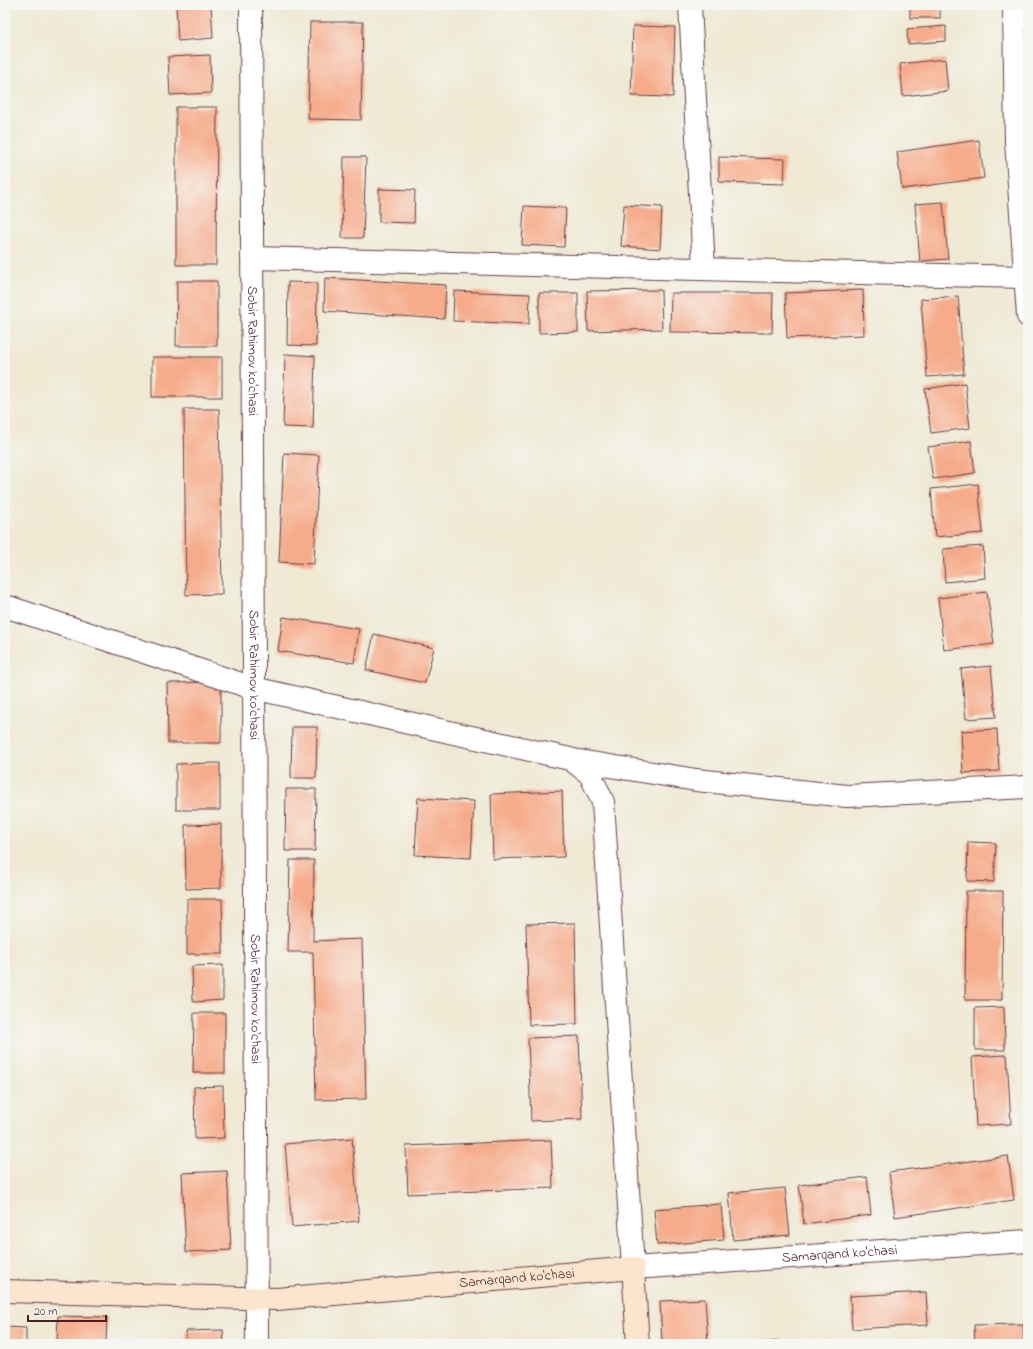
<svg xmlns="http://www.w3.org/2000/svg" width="1033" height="1349" font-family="'Indie Flower',sans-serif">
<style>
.building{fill:#f6ac8b}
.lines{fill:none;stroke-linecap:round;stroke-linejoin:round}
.street-casing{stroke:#633d44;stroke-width:24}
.secondary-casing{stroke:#633d44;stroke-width:24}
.street{stroke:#fff;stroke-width:22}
.secondary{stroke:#fbe5cf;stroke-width:22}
.labels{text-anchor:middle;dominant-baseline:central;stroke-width:3;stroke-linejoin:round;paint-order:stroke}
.street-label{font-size:14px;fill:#4a1f2b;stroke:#f6f6f2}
</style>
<rect width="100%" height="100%" fill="#f6f6f2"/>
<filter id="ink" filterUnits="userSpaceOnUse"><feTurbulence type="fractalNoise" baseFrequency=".025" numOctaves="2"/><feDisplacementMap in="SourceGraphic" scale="8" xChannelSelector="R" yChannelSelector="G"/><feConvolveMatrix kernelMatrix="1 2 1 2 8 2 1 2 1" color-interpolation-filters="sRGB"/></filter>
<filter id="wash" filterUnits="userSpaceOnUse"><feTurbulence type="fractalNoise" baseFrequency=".012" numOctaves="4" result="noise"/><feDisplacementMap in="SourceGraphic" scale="16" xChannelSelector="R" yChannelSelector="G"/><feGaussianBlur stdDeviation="0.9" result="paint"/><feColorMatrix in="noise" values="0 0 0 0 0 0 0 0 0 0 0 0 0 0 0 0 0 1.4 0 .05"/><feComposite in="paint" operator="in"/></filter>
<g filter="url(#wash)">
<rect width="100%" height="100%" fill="#efe9d3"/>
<g id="blocks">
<!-- building -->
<g class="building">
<polygon points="186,5 211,5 213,38 178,41 176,6"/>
<polygon points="643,5 674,5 674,9 643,10"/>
<rect x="910" y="5" width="30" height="13"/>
<polygon points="310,22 363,22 361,120 308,119"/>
<polygon points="633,26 675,27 673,97 631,96"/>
<polygon points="946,26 946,41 908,44 907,29"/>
<polygon points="210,55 211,93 170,95 168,57"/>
<polygon points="945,59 948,91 903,96 900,64"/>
<polygon points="176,107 217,107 216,265 176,265"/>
<polygon points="979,140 984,178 902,189 897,152"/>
<polygon points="344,157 366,157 363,238 342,238"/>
<polygon points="719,157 785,159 784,184 719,182"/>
<polygon points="379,189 415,190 414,223 379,222"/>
<polygon points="943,202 948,259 920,261 915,204"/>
<polygon points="624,205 662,207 660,249 621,246"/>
<polygon points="524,206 566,208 564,247 522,245"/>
<polygon points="325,278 446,285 444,319 324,311"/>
<polygon points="177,281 217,281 217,346 176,346"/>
<polygon points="288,282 317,283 316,346 287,345"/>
<polygon points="661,290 662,329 588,331 587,291"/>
<polygon points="863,290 864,335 787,338 785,293"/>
<polygon points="454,291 530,294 529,324 453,321"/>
<polygon points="539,293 578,293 578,332 539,333"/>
<polygon points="671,293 773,293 772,333 670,332"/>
<polygon points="958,296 964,374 927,377 921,299"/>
<polygon points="285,354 315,356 313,428 283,427"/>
<rect x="152" y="357" width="70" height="40"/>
<polygon points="965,383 970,428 931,433 925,389"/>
<polygon points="184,409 219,409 222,594 186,595"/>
<polygon points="971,441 975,473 933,479 928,447"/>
<polygon points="284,453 319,455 314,564 279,562"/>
<polygon points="978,484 983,533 935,537 931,489"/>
<polygon points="983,546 985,578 945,582 943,549"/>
<polygon points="987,592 994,644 944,650 938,598"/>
<polygon points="283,617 359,629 354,663 278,651"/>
<polygon points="374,634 434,648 425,683 366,670"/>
<polygon points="991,666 996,717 966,719 961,669"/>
<polygon points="221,682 221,743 168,743 167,683"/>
<polygon points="292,727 317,727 316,778 291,778"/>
<polygon points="997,729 999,771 963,773 961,731"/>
<polygon points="220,763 220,810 176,810 176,764"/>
<polygon points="286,789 316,789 315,851 285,851"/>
<polygon points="562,791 564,857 493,859 491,794"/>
<polygon points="418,798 474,801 471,858 415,855"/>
<polygon points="221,824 221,888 186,889 185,825"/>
<polygon points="968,842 996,843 994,882 967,881"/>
<polygon points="290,860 314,860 313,941 362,939 366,1099 316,1100 313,952 288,952"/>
<polygon points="966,891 1003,891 1002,1000 965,1000"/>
<polygon points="187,899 222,899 223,954 187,954"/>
<polygon points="575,923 577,1024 529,1025 526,924"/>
<polygon points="223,965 223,1000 193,1002 192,966"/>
<polygon points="1004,1007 1005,1050 975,1050 975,1008"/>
<polygon points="194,1013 225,1013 225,1073 193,1073"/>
<polygon points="579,1036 582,1119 531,1121 528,1038"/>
<polygon points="1007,1055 1011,1124 976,1126 972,1057"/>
<polygon points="223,1086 224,1138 195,1139 194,1087"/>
<polygon points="352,1138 359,1221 292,1227 285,1144"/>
<polygon points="551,1140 553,1188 408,1194 406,1146"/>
<polygon points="1008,1156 1014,1200 895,1217 889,1172"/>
<polygon points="227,1171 231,1250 186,1252 182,1173"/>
<polygon points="867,1177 871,1215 804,1224 799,1185"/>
<polygon points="785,1188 790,1235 733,1240 729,1193"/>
<polygon points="721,1204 724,1240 657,1245 654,1209"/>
<polygon points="926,1292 928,1325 852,1329 850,1296"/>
<polygon points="705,1299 708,1344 662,1344 660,1301"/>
<polygon points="58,1316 107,1317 106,1344 57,1344"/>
<polygon points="1023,1324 1024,1344 975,1344 974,1325"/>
<polygon points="5,1327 26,1328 26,1344 5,1344"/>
<polygon points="223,1330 224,1344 186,1344 186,1331"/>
<polygon points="780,1341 780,1344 759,1344 759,1343"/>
</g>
</g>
</g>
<g filter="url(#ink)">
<use href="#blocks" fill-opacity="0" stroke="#633d44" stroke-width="1"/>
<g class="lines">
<!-- street casing -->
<g class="street-casing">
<g id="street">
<path id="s1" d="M251 5 257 1344"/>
<polyline points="690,5 704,269"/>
<polyline points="1014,5 1016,141 1028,316"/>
<polyline points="252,258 1025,277"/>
<path id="s2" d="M5 606 253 688 570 759 590 774 603 802 633 1268 1028 1241"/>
<polyline points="573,760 696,780 847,796 1028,787"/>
</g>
</g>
<!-- secondary casing -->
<g class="secondary-casing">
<g id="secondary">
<path id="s3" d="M5 1291 277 1299 633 1268 638 1344"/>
</g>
</g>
<!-- street -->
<use href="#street" class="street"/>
<!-- secondary -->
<use href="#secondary" class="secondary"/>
</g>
</g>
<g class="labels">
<!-- street labels -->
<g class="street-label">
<text stroke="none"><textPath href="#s1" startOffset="346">Sobir Rahimov ko'chasi</textPath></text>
<text stroke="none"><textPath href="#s1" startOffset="670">Sobir Rahimov ko'chasi</textPath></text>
<text stroke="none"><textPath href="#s1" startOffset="994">Sobir Rahimov ko'chasi</textPath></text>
<text stroke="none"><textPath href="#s2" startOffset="1316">Samarqand ko'chasi</textPath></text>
<text stroke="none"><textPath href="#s3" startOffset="513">Samarqand ko'chasi</textPath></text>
</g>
</g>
<!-- margin -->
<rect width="1033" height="1349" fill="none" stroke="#f6f6f2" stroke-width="20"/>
<!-- scale -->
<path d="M28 1315v6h78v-6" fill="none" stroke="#4a1f2b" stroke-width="2"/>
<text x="34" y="1315" font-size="12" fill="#4a1f2b" stroke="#f6f6f2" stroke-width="3" paint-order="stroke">20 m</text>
</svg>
